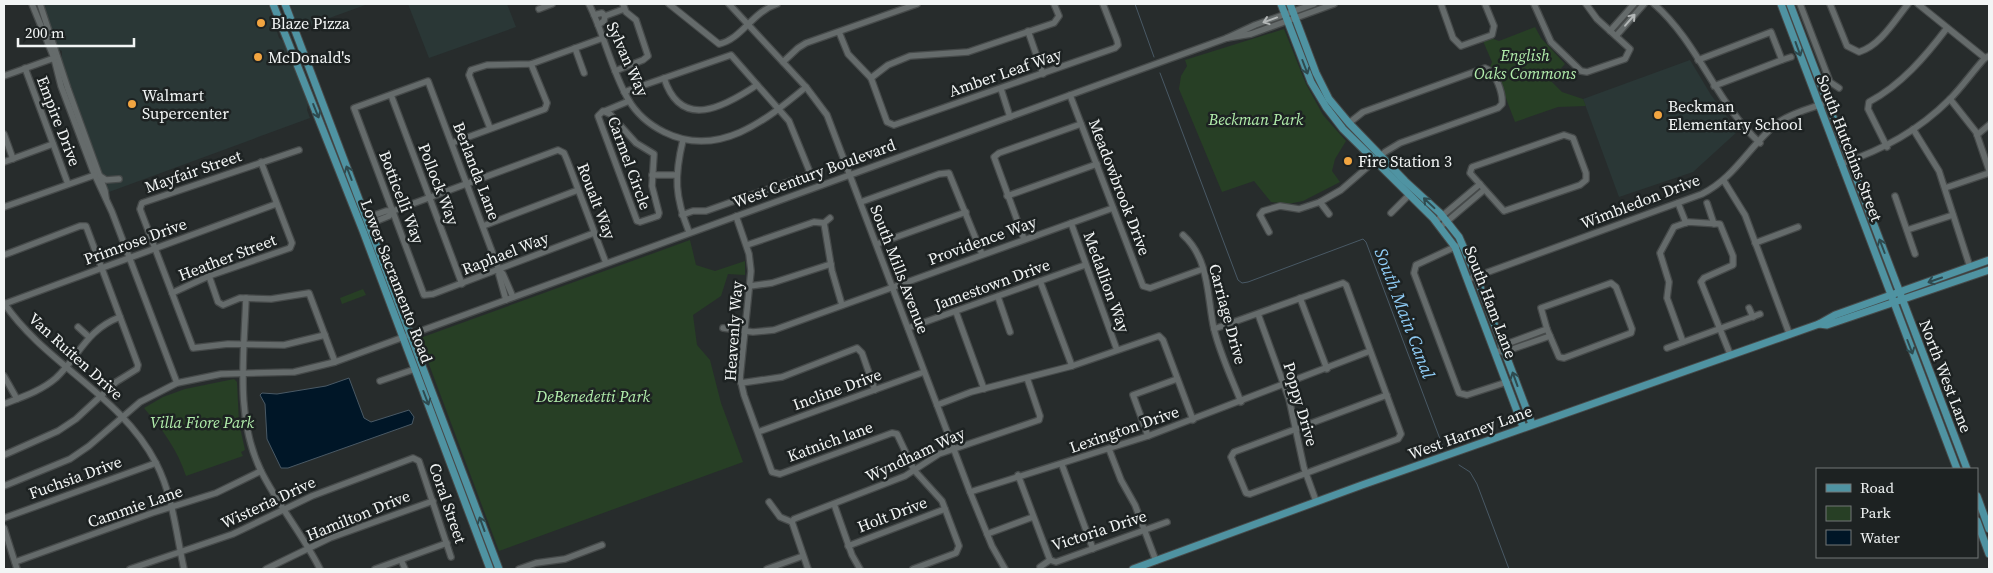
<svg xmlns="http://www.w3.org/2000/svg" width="1993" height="573" font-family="'Source Serif 4',serif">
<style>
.built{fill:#2a3736}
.green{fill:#273f25}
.water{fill:#001627;stroke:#495965}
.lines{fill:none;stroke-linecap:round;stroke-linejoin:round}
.stream{stroke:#495965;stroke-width:1}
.minor-casing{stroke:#464a4a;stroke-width:8}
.major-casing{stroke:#464a4a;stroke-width:9}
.minor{stroke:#656b6b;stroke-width:5.5}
.major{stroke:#4f93a2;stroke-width:7}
.oneway{stroke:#b3b7b7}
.oneway2{stroke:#2e4a4f}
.poi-dot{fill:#f2a541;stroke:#1d2222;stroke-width:2}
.labels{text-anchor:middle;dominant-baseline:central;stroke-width:5;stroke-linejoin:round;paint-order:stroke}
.poi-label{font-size:16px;fill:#f2f5f5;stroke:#1d2222;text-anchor:start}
.park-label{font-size:16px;font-style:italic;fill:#b2eeac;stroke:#1d2222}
.street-label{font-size:16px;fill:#f2f5f5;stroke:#1d2222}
.water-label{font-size:18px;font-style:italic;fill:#8fccf6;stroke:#1d2222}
</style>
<rect width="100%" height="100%" fill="#272c2c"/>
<!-- built -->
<g class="built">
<polygon points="43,4 268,4 279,38 284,42 308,103 307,110 310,118 109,192 106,186 108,184 103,177 72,95 62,62 62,51 58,49"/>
<polygon points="290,4 368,4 299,29"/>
<polygon points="408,4 507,4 516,27 429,58"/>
<polygon points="1690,60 1711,95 1738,131 1693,172 1619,197 1583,99"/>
</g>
<!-- green -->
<g class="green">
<polygon points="1535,27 1541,38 1565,64 1550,80 1562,92 1583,99 1586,106 1558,107 1515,122 1496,72 1490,67 1492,62 1483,41 1491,38 1499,41"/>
<polygon points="1284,29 1306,84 1323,115 1346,141 1335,159 1332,171 1340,182 1303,201 1288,204 1271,202 1254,181 1222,192 1179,89 1181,76 1187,66 1185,60"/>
<polygon points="690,240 696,265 715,271 745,261 745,275 728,274 721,296 693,315 697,345 710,360 721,403 743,462 499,551 421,343 423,337"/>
<polygon points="363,289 366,295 342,304 340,298"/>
<path d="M234 379 237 382 239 423 245 450 241 452 243 456 186 476C177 449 163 430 144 408L163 397 185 389Z"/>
</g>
<!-- water -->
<polygon class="water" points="349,378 364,418 371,422 409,410 414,417 412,424 288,468 281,468 267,439 265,404 260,395 262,393 277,394 326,386"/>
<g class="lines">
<!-- stream -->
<g class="stream">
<polyline points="1135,4 1154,57"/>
<polyline points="1160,73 1238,280 1242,283 1248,282 1363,239 1366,242 1443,447"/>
<polyline points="1459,465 1470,472 1477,484 1509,569"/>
</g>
<!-- minor casing -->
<g class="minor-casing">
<g id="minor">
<polyline points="32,4 54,58 61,86 93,171 112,212 177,383"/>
<polyline points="40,4 68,89 105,191 106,198"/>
<path d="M589 4C604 34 611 69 628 99 636 113 650 125 664 132 718 159 765 121 806 87"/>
<path d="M669 4 719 44C742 39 752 12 777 4"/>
<polyline points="729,4 806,87 827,115 970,492 992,546 1005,569"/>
<polyline points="1441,4 1453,38 1461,46 1492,35 1494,26 1485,4"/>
<polyline points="1534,4 1551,42 1581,71 1587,72 1625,59 1630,49 1597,19 1586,4"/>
<path d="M1654 4C1698 42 1716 103 1760 143"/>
<polyline points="1800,4 1830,82 1839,88"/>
<path d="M1830 4 1847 46 1859 52C1880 46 1895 20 1908 4"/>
<polyline points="1918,4 1985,58"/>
<polyline points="539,9 552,4"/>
<polyline points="594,15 602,13 605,16 604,21 598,25"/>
<polyline points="605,16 624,9"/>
<polyline points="1028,31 1043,74"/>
<polyline points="1610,31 1634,4"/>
<polyline points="839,32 848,54 871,78 887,122 894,125 1115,48 1118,45 1117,40 1103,4"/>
<polyline points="1616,36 1644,4"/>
<polyline points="1227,38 1251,34 1334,4"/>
<polyline points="575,48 584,73"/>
<polyline points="1698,60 1771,32 1782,60 1714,86"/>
<polyline points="1782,60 1791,57"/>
<polyline points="783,62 798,48 806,43 917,4"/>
<polyline points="25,68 68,184"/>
<polyline points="615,71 643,60 648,56 636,20 626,12 623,4"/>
<polyline points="4,76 57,57"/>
<path d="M664 78C681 131 724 107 757 85"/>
<polyline points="871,78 888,65 910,56 968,52 1054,23 1059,16 1054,4"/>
<polyline points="1001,89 1010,117"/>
<polyline points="624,92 731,55 789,121 809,170 808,175 706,211 693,211 682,215"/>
<polyline points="391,95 462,284"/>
<polyline points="1070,95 1143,286 1150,288 1203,269"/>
<polyline points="1950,99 1976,132 1989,170"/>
<polygon points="603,111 610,114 636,143 654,154 652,186 659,213 658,216 640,222 637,221 598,116"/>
<polyline points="605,111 629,101"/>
<polyline points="490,128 469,75 471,70 487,65 531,64 603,38"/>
<polyline points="1913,129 1939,171 1970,267"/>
<polyline points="4,134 13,159"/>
<polygon points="1564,135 1573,138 1586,173 1586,180 1580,185 1504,211 1470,173 1472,167"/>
<polyline points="1977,135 1989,125"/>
<path d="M683 140C674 177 675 197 689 232"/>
<polyline points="452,143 545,109 547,103 531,64"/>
<path d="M1887 147 1868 109 1869 102C1901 85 1925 57 1947 28"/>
<polyline points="299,150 142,203 140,209 193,348 228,344 284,345 325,335"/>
<polyline points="4,162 53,144"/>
<path d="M1841 164C1884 149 1918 131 1950 99 1962 87 1973 71 1985 58L1989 56"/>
<polyline points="652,175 676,175"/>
<polyline points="100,176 106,180 119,179"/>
<polyline points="1724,181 1745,215 1789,333"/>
<polyline points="1945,188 1989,173"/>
<polyline points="1007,196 1097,164"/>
<polyline points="1895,196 1915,254"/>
<polyline points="861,202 939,174 949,173 982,254"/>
<polyline points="1320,202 1329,214"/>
<polyline points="1678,203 1686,223"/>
<polyline points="1707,203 1714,224"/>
<polyline points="4,207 95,175"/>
<polyline points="1391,213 1408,196"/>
<polyline points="736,216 749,254 751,271 740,378 744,395 772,472 780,474 892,433 897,434 914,470 942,501 959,546 956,553 913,569"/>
<polyline points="366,218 386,211 393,211 558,150 564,153 567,160 606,263"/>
<polyline points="1436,221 1480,184"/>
<polyline points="824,223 832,271 842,305"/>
<polyline points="824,223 830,218"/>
<polyline points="1071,223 1117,350"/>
<polyline points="369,224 389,216 393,211"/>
<polyline points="1444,224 1484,190"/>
<polyline points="483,226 578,190"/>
<polyline points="1907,230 1953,215"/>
<path d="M1269 232 1260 215 1263 211 1280 206 1299 209 1320 202 1341 190 1385 152 1400 143 1498 108 1502 104C1503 94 1496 71 1485 68L1363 112 1349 123"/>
<path d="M1183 235C1210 259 1207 298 1214 329 1220 354 1232 379 1241 402"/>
<polyline points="1024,239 994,157 999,153 1081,124"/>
<polyline points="1755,243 1798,227"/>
<polyline points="877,244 966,212"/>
<polyline points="747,245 814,222 824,223"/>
<polyline points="1457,246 1416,265 1414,273 1459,393 1467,395 1507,382"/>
<polyline points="4,255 80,226 86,226 138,365 137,369 116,382 76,419 58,431 4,455"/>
<polyline points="499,270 503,274 513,297"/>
<polyline points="209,276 218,302 223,305 240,298 271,299 309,293 335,362"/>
<path d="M1469 279 1702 194C1736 177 1750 144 1779 122 1792 113 1808 109 1823 104"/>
<polyline points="1040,281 1072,366"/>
<polygon points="1611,283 1616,287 1632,329 1631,333 1564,358 1559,357 1547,329 1541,308"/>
<polyline points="750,286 772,283 831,264"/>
<polyline points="172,293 209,276 290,248 292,243 261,162"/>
<polyline points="998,297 1010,332"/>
<path d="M246 298C244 355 235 418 261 471 278 505 303 535 320 569"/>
<polyline points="1300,298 1327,369"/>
<polyline points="506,300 499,275 499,270 428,81 354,108 424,295 433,294 594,233"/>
<path d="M4 303C45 364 121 395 156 463 173 496 176 533 184 569"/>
<polyline points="4,304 276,204"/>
<polyline points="1749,308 1753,317"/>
<polyline points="956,312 984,389"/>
<polyline points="1258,314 1289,399 1304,468 1316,501"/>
<polyline points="78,327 89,337"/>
<polyline points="723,328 753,332 774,330 1113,208"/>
<polyline points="908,328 1085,265"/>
<polyline points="1214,329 1343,283 1346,285 1401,434 1398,439 1250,494 1246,493 1231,457 1234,452 1387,395"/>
<polyline points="1683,342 1667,298 1669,282 1660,253 1674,227 1688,222 1720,224 1733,256 1733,265 1704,278 1701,282 1730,354"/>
<polyline points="1501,346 1547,329"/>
<polyline points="1667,348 1760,314"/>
<polyline points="1495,351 1504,352 1550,336"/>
<polyline points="4,376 17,399"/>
<polyline points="380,381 415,369"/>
<polyline points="741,383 782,377 857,348 862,353 875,390"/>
<path d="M4 404C22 397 41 391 56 378 80 355 86 330 120 317"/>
<polyline points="937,405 971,392 1072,366 1159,336 1163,340 1193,420"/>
<polyline points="758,432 924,372"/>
<polyline points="1148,436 1133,395 1177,379"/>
<polyline points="1109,449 1121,480 1135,505 1156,561"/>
<polyline points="1062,465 1093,549"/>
<polyline points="1018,475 1050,560"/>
<polyline points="4,486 70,459 89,446 140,402 177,383 221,374 294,372 335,362 1227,38 1255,25 1314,4"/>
<polyline points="970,492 1148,436 1370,351"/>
<polyline points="769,502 780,517 792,522"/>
<polyline points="834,504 852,555 860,569"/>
<polyline points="4,518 156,463"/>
<polyline points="792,522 794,519 905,476 939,454 1039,420 1040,416 1027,378"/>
<polyline points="792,522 808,569"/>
<polyline points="4,528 17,569"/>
<polyline points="987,534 1033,517"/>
<polyline points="848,546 945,509"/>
<polyline points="401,560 405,569"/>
<polyline points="15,562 152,513 216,493 261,471"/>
<polyline points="1040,567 1050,560 1056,562 1167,522"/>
<polyline points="130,569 233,534 312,496 413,458 419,461 451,557"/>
<polyline points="266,569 330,538 433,501"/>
<polyline points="375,569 447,543"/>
<polyline points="519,569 536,563 565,559 602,545"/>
<polyline points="767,569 803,556"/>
</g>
</g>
<!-- major casing -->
<g class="major-casing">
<g id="major">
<polyline points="273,4 363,231 490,569"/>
<polyline points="285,4 499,569"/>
<polyline points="1281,4 1311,82 1326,107 1343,129 1433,218 1455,247 1523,427"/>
<polyline points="1290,4 1316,73 1329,99 1349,123 1405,181 1440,213 1459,237 1476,276 1532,424"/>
<polyline points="1781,4 1957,469"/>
<polyline points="1790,4 1967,469"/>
<polyline points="1819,324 1827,325 1989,270"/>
<polyline points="1977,496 1989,529"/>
<polyline points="1977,521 1989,554"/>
<polyline points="1133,569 1362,485 1819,324 1835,315 1989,260"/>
</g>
</g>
<!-- minor -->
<use href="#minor" class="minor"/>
<!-- major -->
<use href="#major" class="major"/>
</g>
<!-- one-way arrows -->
<defs><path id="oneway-shaft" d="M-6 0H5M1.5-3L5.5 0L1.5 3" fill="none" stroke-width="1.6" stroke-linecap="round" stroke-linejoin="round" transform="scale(1.25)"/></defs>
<g class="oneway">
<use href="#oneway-shaft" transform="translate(1270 20) rotate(160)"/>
<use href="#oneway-shaft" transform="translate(1630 20) rotate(-49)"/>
</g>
<g class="oneway2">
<use href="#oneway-shaft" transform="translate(1798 49) rotate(70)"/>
<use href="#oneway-shaft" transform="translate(1305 67) rotate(69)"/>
<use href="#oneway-shaft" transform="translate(316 111) rotate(68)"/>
<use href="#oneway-shaft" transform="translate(349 173) rotate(-111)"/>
<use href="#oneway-shaft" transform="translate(1429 203) rotate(-137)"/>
<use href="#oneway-shaft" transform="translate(1882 246) rotate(-111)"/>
<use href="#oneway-shaft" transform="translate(1935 280) rotate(161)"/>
<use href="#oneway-shaft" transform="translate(1910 347) rotate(69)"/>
<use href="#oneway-shaft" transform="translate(1515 379) rotate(-110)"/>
<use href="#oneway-shaft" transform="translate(426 398) rotate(69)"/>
<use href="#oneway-shaft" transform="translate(482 524) rotate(-110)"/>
</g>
<!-- markers -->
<g class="poi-dot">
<circle cx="261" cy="23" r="5"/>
<circle cx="258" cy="57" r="5"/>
<circle cx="132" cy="104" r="5"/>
<circle cx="1658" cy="115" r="5"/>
<circle cx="1348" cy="161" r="5"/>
</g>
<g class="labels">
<!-- poi labels -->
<g class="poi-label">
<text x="271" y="23">Blaze Pizza</text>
<text x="268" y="57">McDonald's</text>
<text x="142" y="95">Walmart<tspan x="142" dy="18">Supercenter</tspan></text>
<text x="1668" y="106">Beckman<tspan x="1668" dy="18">Elementary School</tspan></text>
<text x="1358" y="161">Fire Station 3</text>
</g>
<!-- park labels -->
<g class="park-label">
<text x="1525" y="55">English<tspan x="1525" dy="18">Oaks Commons</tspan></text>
<text x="1256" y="119">Beckman Park</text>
<text x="593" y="396">DeBenedetti Park</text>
<text x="202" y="422">Villa Fiore Park</text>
</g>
<!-- street labels -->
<g class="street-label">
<text transform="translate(628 59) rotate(66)">Sylvan Way</text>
<text transform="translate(1005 72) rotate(-19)">Amber Leaf Way</text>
<text transform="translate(59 121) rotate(69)">Empire Drive</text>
<text transform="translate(1850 148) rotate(69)">South Hutchins Street</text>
<text transform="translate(630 163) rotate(70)">Carmel Circle</text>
<text transform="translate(193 171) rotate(-19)">Mayfair Street</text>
<text transform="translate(477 171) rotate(69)">Berlanda Lane</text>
<text transform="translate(814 173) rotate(-20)">West Century Boulevard</text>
<text transform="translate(439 184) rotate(69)">Pollock Way</text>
<text transform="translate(1120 187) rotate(69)">Meadowbrook Drive</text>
<text transform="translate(402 197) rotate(69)">Botticelli Way</text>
<text transform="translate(597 201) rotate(69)">Roualt Way</text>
<text transform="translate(1640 201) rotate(-21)">Wimbledon Drive</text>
<text transform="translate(982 240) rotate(-20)">Providence Way</text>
<text transform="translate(135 241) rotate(-20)">Primrose Drive</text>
<text transform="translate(505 253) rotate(-21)">Raphael Way</text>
<text transform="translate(227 257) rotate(-21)">Heather Street</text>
<text transform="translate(900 269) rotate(69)">South Mills Avenue</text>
<text transform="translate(397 281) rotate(69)">Lower Sacramento Road</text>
<text transform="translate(1107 282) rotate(70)">Medallion Way</text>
<text transform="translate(992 284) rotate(-20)">Jamestown Drive</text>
<text transform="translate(1491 302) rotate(69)">South Ham Lane</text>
<text transform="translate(1228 314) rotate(75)">Carriage Drive</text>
<text transform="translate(733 331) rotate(-86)">Heavenly Way</text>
<text transform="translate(76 356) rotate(42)">Van Ruiten Drive</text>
<text transform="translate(1946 376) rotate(69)">North West Lane</text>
<text transform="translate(837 389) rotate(-20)">Incline Drive</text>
<text transform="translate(1301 404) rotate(74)">Poppy Drive</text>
<text transform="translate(1124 429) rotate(-19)">Lexington Drive</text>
<text transform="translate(1470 432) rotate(-20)">West Harney Lane</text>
<text transform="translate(830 441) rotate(-20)">Katnich lane</text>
<text transform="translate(915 454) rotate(-25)">Wyndham Way</text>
<text transform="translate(75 477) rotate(-20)">Fuchsia Drive</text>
<text transform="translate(268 502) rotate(-25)">Wisteria Drive</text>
<text transform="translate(448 503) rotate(71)">Coral Street</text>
<text transform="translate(135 506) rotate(-19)">Cammie Lane</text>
<text transform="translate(892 514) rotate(-21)">Holt Drive</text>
<text transform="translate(358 515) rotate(-22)">Hamilton Drive</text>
<text transform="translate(1099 530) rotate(-18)">Victoria Drive</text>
</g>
<!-- water labels -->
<g class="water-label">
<text transform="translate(1405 313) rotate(69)">South Main Canal</text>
</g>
</g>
<!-- border -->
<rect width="1993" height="573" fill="none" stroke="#f2f5f5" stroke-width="10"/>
<!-- legend -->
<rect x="1816" y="468" width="162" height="90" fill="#1d2222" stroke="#727676"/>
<rect x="1826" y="484" width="25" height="8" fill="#4f93a2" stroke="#727676"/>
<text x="1860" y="493" font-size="15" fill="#f2f5f5">Road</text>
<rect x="1826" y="506" width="25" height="15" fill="#273f25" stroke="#727676"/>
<text x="1860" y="518" font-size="15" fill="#f2f5f5">Park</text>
<rect x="1826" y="530" width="25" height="15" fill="#001627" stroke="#727676"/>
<text x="1860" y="543" font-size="15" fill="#f2f5f5">Water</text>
<!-- scale -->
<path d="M18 38v8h116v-8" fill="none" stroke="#f2f5f5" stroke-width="2.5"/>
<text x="25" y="38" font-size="15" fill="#f2f5f5" stroke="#1d2222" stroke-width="4" paint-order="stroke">200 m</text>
</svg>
